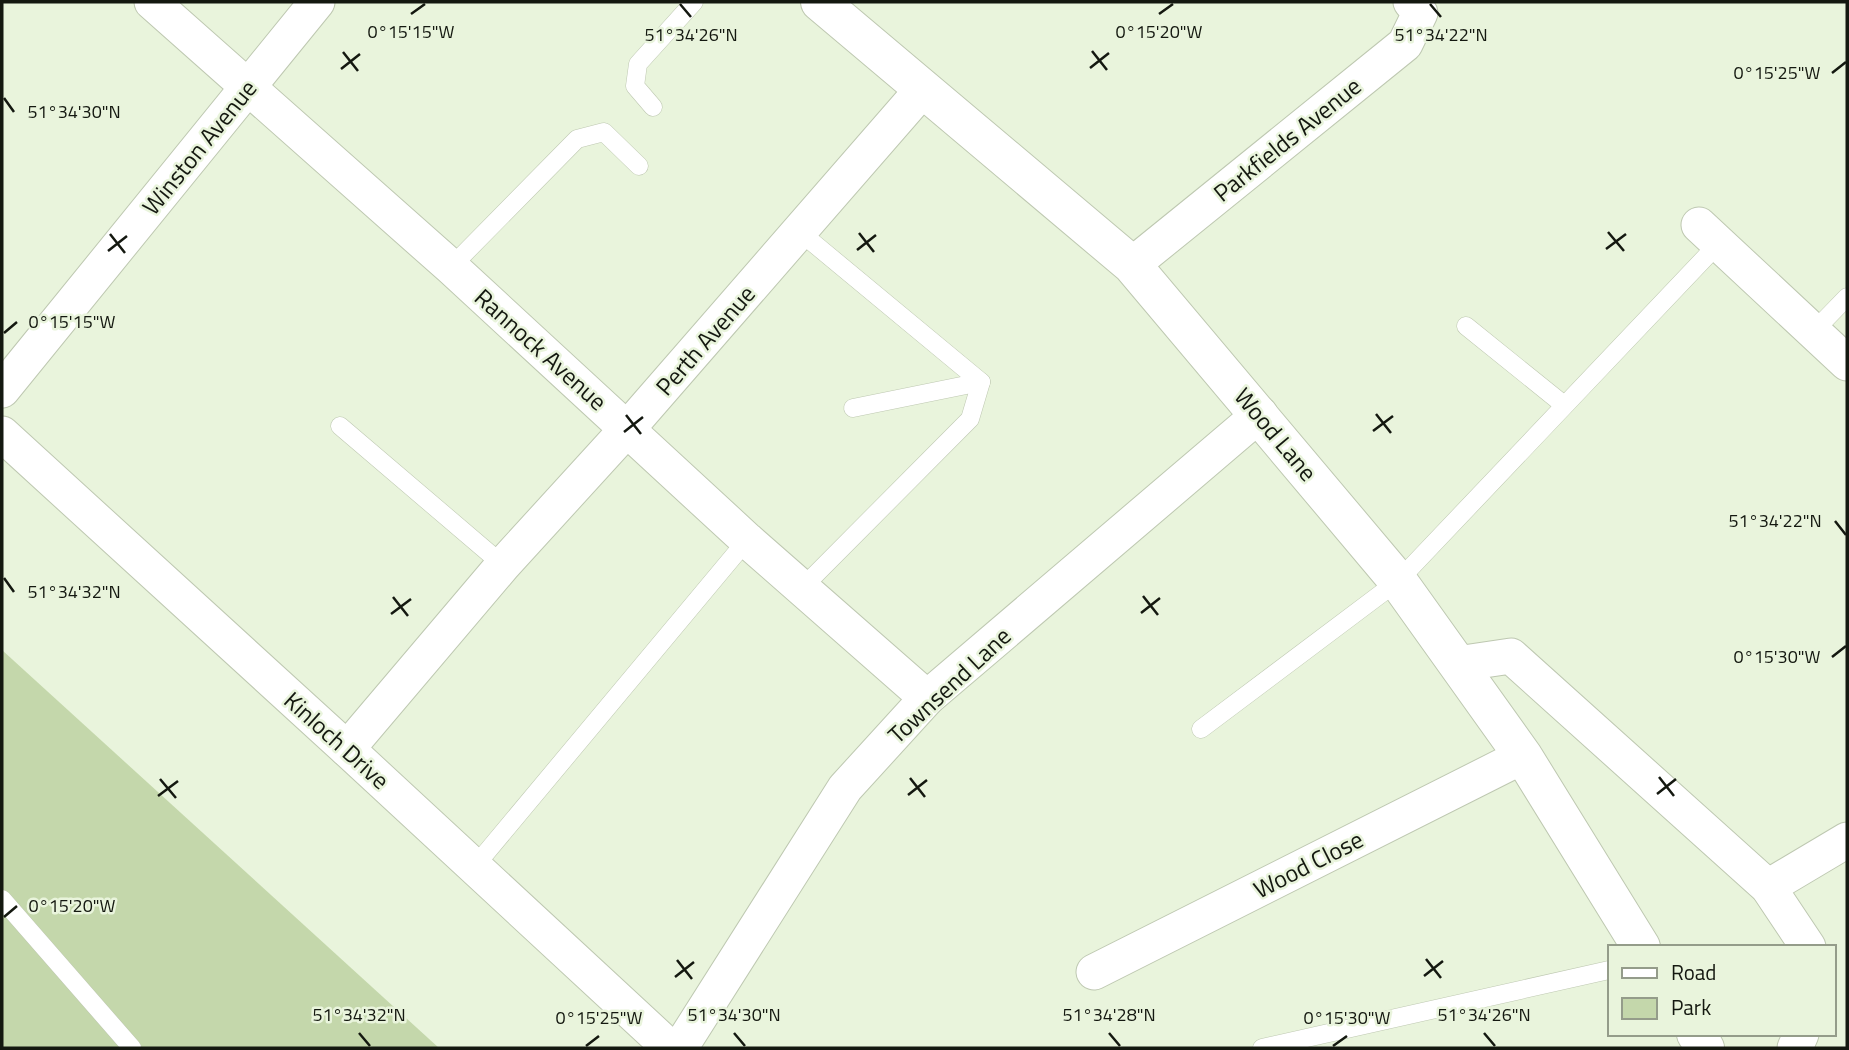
<svg xmlns="http://www.w3.org/2000/svg" width="1849" height="1050" font-family="'Titillium Web',sans-serif">
<style>
.green{fill:#c4d7ab}
.lines{fill:none;stroke-linecap:round;stroke-linejoin:round}
.service-casing{stroke:#bec8b1;stroke-width:19}
.minor-casing{stroke:#bec8b1;stroke-width:37}
.tertiary-casing{stroke:#bec8b1;stroke-width:40}
.service{stroke:#fff;stroke-width:18}
.minor{stroke:#fff;stroke-width:35}
.tertiary{stroke:#fff;stroke-width:38}
.ticks{fill:none;stroke:#141810;stroke-width:2.5}
.labels{text-anchor:middle;dominant-baseline:central;stroke-width:5;stroke-linejoin:round;paint-order:stroke}
.street-label{font-size:24px;fill:#141810;stroke:#e9f4dc}
.ticks-label{font-size:18px;text-anchor:middle;fill:#141810;stroke:#e9f4dc;stroke-width:5;stroke-linejoin:round;paint-order:stroke}
</style>
<rect width="100%" height="100%" fill="#e9f4dc"/>
<!-- green -->
<polygon class="green" points="2,650 439,1048 2,1048"/>
<g class="lines">
<!-- service casing -->
<g class="service-casing">
<g id="service">
<polyline points="653,107 635,86 638,64 694,2"/>
<polyline points="800,232 981,382 970,419 803,587"/>
<polyline points="451,267 577,139 604,132 639,166"/>
<polyline points="1466,326 1564,405"/>
<polyline points="1814,331 1847,297"/>
<polyline points="853,408 981,382"/>
<polyline points="340,426 503,565"/>
<polyline points="1201,729 1398,581 1719,243"/>
<polyline points="475,866 747,540"/>
<polyline points="2,899 132,1048"/>
<polyline points="1262,1048 1609,970"/>
</g>
</g>
<!-- minor casing -->
<g class="minor-casing">
<g id="minor">
<polyline points="152,2 451,267 747,540 927,698"/>
<polyline points="1699,225 1847,363"/>
<polyline points="1132,265 1405,44 1420,13 1411,2"/>
<polyline points="2,390 317,2"/>
<polyline points="2,434 347,749 670,1048"/>
<polyline points="1457,664 1511,656 1768,887 1808,947"/>
<polyline points="347,749 503,565 628,428 923,89"/>
<polyline points="1768,887 1847,840"/>
<polyline points="1094,972 1523,756"/>
<polyline points="680,1048 845,788 927,698 1260,414"/>
<polyline points="1795,1048 1801,1034"/>
</g>
</g>
<!-- tertiary casing -->
<g class="tertiary-casing">
<g id="tertiary">
<polyline points="820,2 1132,265 1398,581 1523,756 1641,947"/>
<polyline points="1696,1034 1705,1048"/>
</g>
</g>
<!-- service -->
<use href="#service" class="service"/>
<!-- minor -->
<use href="#minor" class="minor"/>
<!-- tertiary -->
<use href="#tertiary" class="tertiary"/>
</g>
<!-- ticks -->
<path class="ticks" d="M680 4 691 17M1430 4 1441 17M411 14 425 4M1159 14 1173 4M1092 51 1107 70M343 52 358 71M1090 68 1109 53M341 69 360 54M1832 73 1846 62M4 98 14 112M1608 232 1624 251M859 233 874 252M110 234 125 253M1606 249 1626 234M857 250 876 235M108 251 127 236M4 333 17 322M1376 414 1391 433M626 415 641 434M1373 431 1393 416M624 432 643 417M1835 521 1846 535M4 578 14 592M1143 596 1158 615M393 597 408 616M1141 613 1160 598M391 614 411 599M1832 657 1846 646M1659 777 1674 796M910 778 925 797M160 779 176 798M1657 794 1676 779M908 795 927 780M158 796 178 781M4 917 17 906M1426 959 1441 978M677 960 692 979M1424 976 1443 961M675 977 694 962M359 1033 370 1046M734 1033 745 1046M1109 1033 1120 1046M1484 1033 1495 1046M586 1046 599 1036M1333 1046 1347 1036"/>
<g class="labels">
<!-- street labels -->
<g class="street-label">
<text transform="translate(1287 139) rotate(-39)">Parkfields Avenue</text>
<text transform="translate(199 147) rotate(-51)">Winston Avenue</text>
<text transform="translate(705 340) rotate(-49)">Perth Avenue</text>
<text transform="translate(541 349) rotate(42)">Rannock Avenue</text>
<text transform="translate(1276 434) rotate(50)">Wood Lane</text>
<text transform="translate(949 685) rotate(-43)">Townsend Lane</text>
<text transform="translate(337 740) rotate(42)">Kinloch Drive</text>
<text transform="translate(1308 864) rotate(-27)">Wood Close</text>
</g>
</g>
<g class="ticks-label">
<text x="1159" y="38">0°15'20"W</text>
<text x="411" y="38">0°15'15"W</text>
<text x="691" y="41">51°34'26"N</text>
<text x="1441" y="41">51°34'22"N</text>
<text x="1777" y="79">0°15'25"W</text>
<text x="74" y="118">51°34'30"N</text>
<text x="72" y="328">0°15'15"W</text>
<text x="1775" y="527">51°34'22"N</text>
<text x="74" y="598">51°34'32"N</text>
<text x="1777" y="663">0°15'30"W</text>
<text x="72" y="912">0°15'20"W</text>
<text x="359" y="1021">51°34'32"N</text>
<text x="734" y="1021">51°34'30"N</text>
<text x="1109" y="1021">51°34'28"N</text>
<text x="1484" y="1021">51°34'26"N</text>
<text x="599" y="1024">0°15'25"W</text>
<text x="1347" y="1024">0°15'30"W</text>
</g>
<!-- border -->
<rect width="1849" height="1050" fill="none" stroke="#141810" stroke-width="7"/>
<!-- legend -->
<rect x="1608" y="945" width="228" height="91" fill="#e9f4dc" stroke="#949c8a" stroke-width="2"/>
<rect x="1622" y="968" width="35" height="10" fill="#ffffff" stroke="#949c8a" stroke-width="2"/>
<text x="1671" y="980" font-size="21" fill="#141810">Road</text>
<rect x="1622" y="998" width="35" height="21" fill="#c4d7ab" stroke="#949c8a" stroke-width="2"/>
<text x="1671" y="1015" font-size="21" fill="#141810">Park</text>
</svg>
